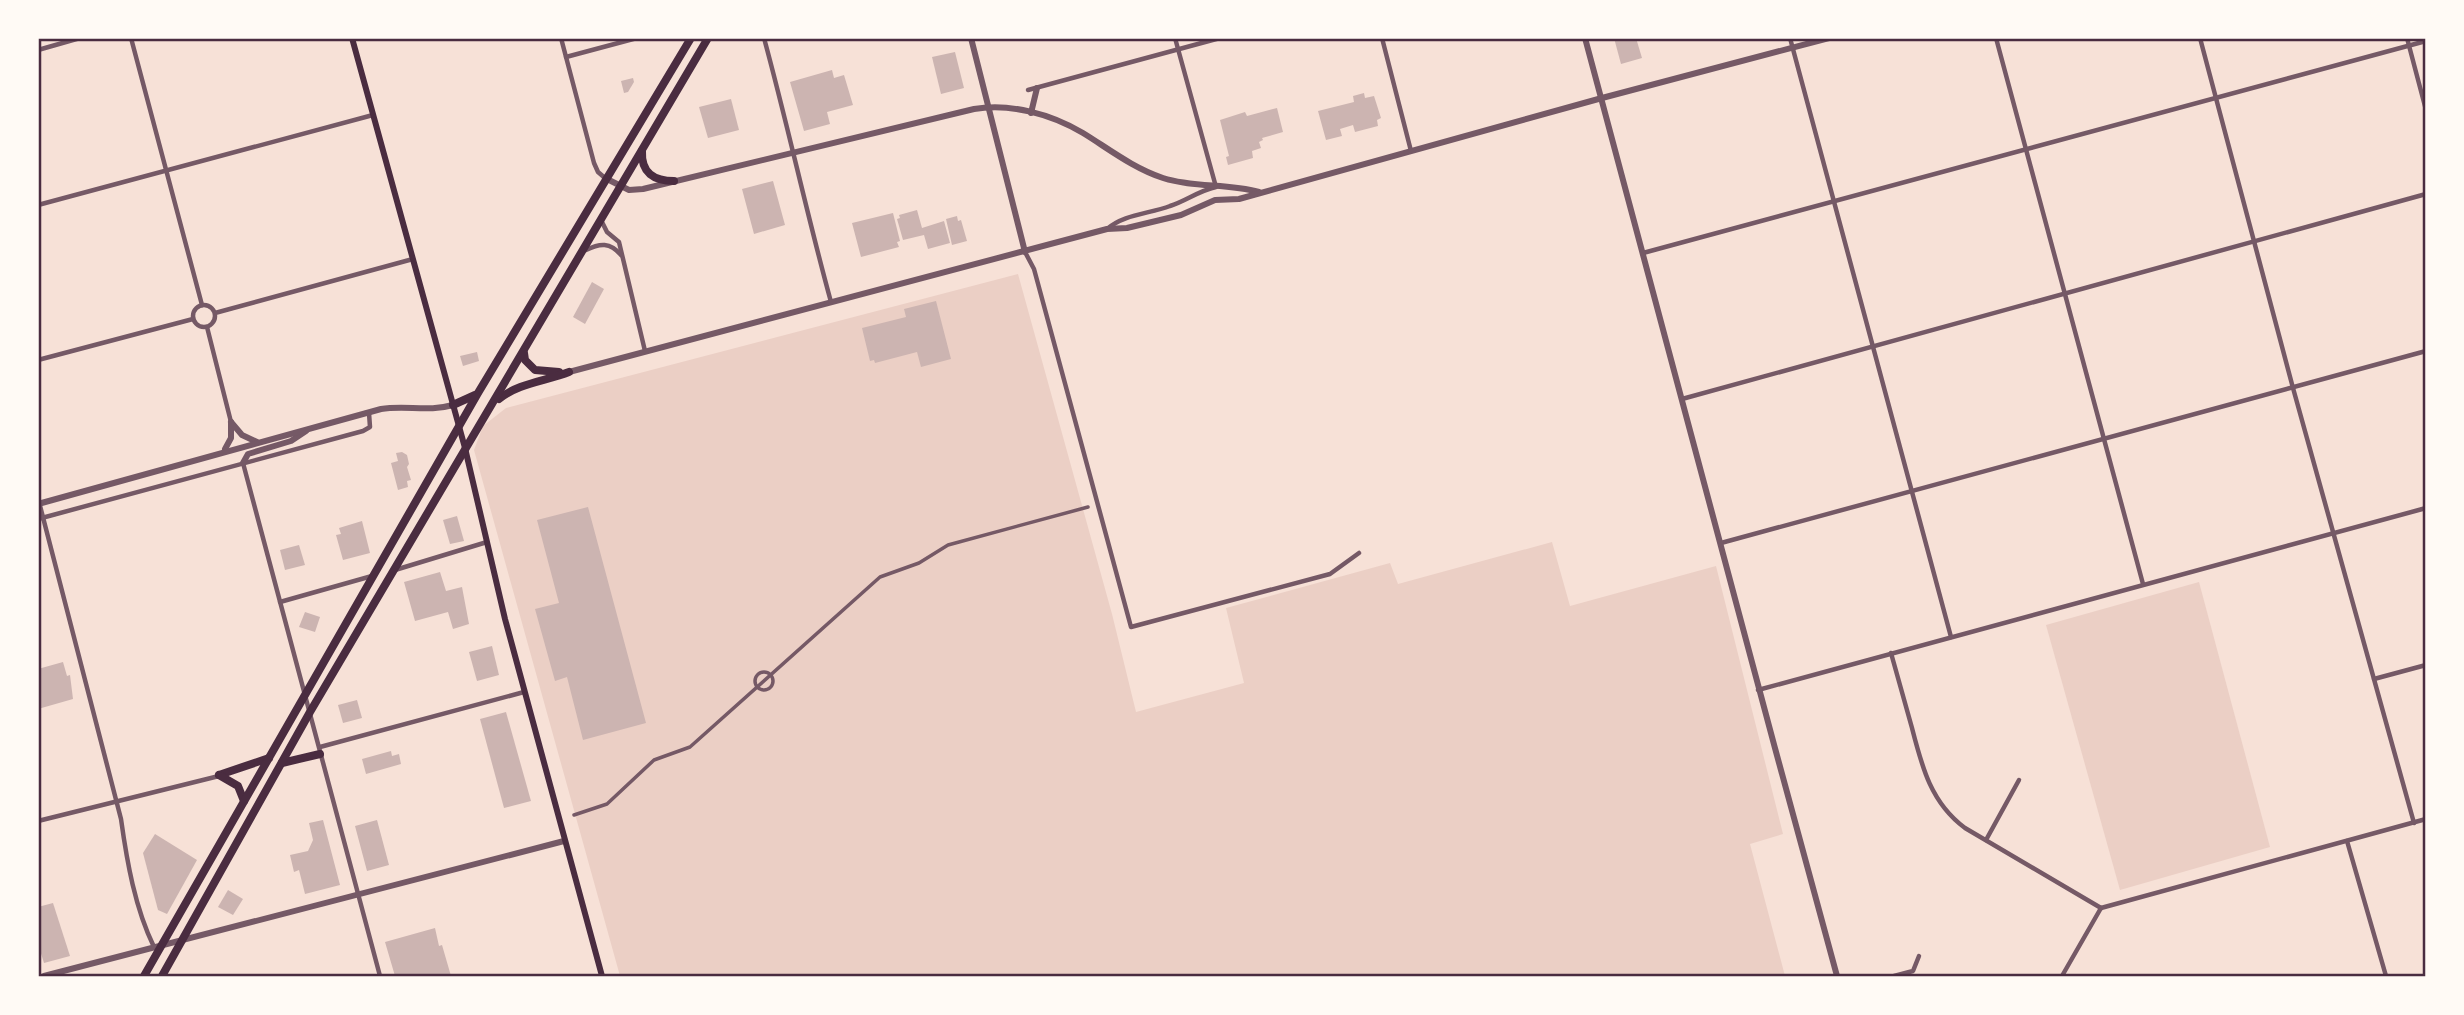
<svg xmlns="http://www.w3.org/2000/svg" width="2464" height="1015" font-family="'Exo 2',sans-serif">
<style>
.green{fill:#ebcfc5}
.building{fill:#ccb4b1}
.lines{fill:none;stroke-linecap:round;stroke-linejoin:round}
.pedestrian{stroke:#755966;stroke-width:3.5}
.minor{stroke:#755966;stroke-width:4.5}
.tertiary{stroke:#755966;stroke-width:6}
.secondary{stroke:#4a2c40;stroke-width:6}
.trunk{stroke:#4a2c40;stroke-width:8}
.neatline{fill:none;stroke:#4a2c40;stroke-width:2.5}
</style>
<rect width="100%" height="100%" fill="#f7e1d7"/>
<!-- green -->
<g class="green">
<polygon points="1018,274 1112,614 1136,712 1244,683 1226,608 1390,563 1398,584 1552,542 1570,606 1716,566 1783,834 1750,844 1785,976 620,976 474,450 483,426 506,408"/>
<polygon points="2199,582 2270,847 2120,890 2046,625"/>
</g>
<!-- building -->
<g class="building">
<polygon points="1614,38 1636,38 1642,58 1621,64"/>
<polygon points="955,52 964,88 941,94 932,57"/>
<polygon points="832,70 834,78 844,75 853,105 827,112 830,124 804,131 790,82"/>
<polygon points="633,78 634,82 628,92 624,93 621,81"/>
<polygon points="1364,93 1365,98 1374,96 1381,118 1377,120 1378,126 1355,132 1353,125 1340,129 1342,136 1326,140 1318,111 1354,102 1353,96"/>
<polygon points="731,99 739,130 708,138 699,107"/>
<polygon points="1277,108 1283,132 1262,138 1263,140 1259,142 1261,148 1252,151 1253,158 1228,165 1226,157 1229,156 1220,120 1245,112 1247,116"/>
<polygon points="773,181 785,225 754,234 742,189"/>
<polygon points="917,210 922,228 944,221 950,243 928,249 924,235 903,240 897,219 900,218 899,215"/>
<polygon points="893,213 900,241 897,242 899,247 861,257 852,223"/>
<polygon points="957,216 958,221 961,220 967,241 952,245 946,219"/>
<polygon points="592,282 604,289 585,324 573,317"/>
<polygon points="936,301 951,359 921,367 917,352 875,363 874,360 870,361 862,328 906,317 904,309"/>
<polygon points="477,352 479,361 463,366 460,356"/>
<polygon points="402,452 407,455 409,464 407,467 411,480 407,481 408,487 398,490 391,463 398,461 396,453"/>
<polygon points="588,507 646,723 583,740 567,677 555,681 535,609 559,603 537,520"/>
<polygon points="457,516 464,541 450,544 443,520"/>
<polygon points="362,521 370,553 343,560 336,535 341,534 339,528"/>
<polygon points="299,545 305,565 285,570 280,550"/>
<polygon points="440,572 446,591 462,587 469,624 453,629 448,612 415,621 404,582"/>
<polygon points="305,612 320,617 315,632 299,627"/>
<polygon points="492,646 499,675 477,681 469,652"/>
<polygon points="63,662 67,676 70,675 73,699 38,709 38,669"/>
<polygon points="357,700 362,718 343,723 338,705"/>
<polygon points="506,712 531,801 504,808 480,719"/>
<polygon points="391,751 392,756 399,754 401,764 366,774 362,759"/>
<polygon points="323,820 340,885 305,894 299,870 294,872 290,855 308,851 313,840 309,823"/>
<polygon points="377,820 389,865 367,871 355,826"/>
<polygon points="155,834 197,860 167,914 158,910 143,853"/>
<polygon points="228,890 243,899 233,915 218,907"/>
<polygon points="53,903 70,956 44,963 38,944 38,907"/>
<polygon points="435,928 439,946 442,945 451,976 395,976 385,942"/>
</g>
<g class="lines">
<!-- pedestrian -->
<g class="pedestrian">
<circle cx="764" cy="681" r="9"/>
<polyline points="574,815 607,804 654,760 690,747 880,577 919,563 948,545 1088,507"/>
</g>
<!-- minor -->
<g class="minor">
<polyline points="131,38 202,305"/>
<polyline points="561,38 594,163 598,172 605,178"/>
<path d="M764 38C788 126 807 215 831 302"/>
<polyline points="1382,38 1411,151"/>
<polyline points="1790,38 1951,637"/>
<polyline points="1996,38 2143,584"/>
<polyline points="2200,38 2293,388 2414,823"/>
<polyline points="2407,38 2426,110"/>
<polyline points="38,50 80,38"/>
<polyline points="566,57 637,38"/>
<polyline points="1028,90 1220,38"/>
<polyline points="38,205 373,115"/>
<polyline points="602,222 607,232 619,242 645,351"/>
<path d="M1107 229C1124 214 1149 214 1170 206 1186 201 1198 191 1216 187L1175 38"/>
<path d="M586 250C600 243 610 242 621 255"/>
<polyline points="1025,252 1034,269 1131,627 1330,574 1359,553"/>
<polyline points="1643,253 2426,41"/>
<circle cx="204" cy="316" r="11"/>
<polyline points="215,313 413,259"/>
<polyline points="207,327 231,422"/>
<polyline points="38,360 193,319"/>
<polyline points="1682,399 2426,194"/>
<polyline points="243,463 380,976"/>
<path d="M38 498 121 819C127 862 135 908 154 947"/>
<polyline points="38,519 363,431 370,427 369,413"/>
<polyline points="1721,543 2426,351"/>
<polyline points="395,570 487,542"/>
<polyline points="280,602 372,576"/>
<path d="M1891 653C1898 678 1905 703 1912 728 1922 767 1931 803 1965 828L2101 908"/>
<polyline points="2374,679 2426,665"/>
<polyline points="1758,690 2426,508"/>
<polyline points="320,747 524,692"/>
<polyline points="38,821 219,776"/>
<polyline points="1986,840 2019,780"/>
<polyline points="2347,841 2386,976"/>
<polyline points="2101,908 2426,819"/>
<polyline points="1894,976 1913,971 1919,956"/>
<polyline points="2062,976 2101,908"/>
</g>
<!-- tertiary -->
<g class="tertiary">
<polyline points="971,38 1025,252"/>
<path d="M1585 38C1670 351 1751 664 1837 976"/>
<polyline points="1031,113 1037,88"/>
<path d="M605 178 629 190 643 189 974 109C1011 103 1051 114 1083 133 1109 149 1133 168 1163 178 1194 188 1227 183 1259 192"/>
<polyline points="569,372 1107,229 1127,228 1181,215 1215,200 1239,199 1602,98 1829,38"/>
<polyline points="231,422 242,435 257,442"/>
<polyline points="225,449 231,438 231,422"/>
<polyline points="243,463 248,454 291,441 306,431"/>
<path d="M38 504 381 409C405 405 429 412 453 405"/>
<polyline points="44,976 564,841"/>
</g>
<!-- secondary -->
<polyline class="secondary" points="352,38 465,448 505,619 602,976"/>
<!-- trunk -->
<g class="trunk">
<path d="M642 151C641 173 654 181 674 181"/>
<polyline points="524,353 525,360 535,370 559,372"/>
<path d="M499 399C518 383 546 381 569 372"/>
<polyline points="453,405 475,395"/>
<polyline points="282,763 320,754"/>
<polyline points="219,775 269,758"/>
<polyline points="219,775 238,786 244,801"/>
<polyline points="144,976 478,393 691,38"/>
<polyline points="162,976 310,712 708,38"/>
</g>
</g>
<!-- border -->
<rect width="2464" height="1015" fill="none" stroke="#fffaf5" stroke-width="80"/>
<rect x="40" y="40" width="2384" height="935" class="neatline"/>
</svg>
